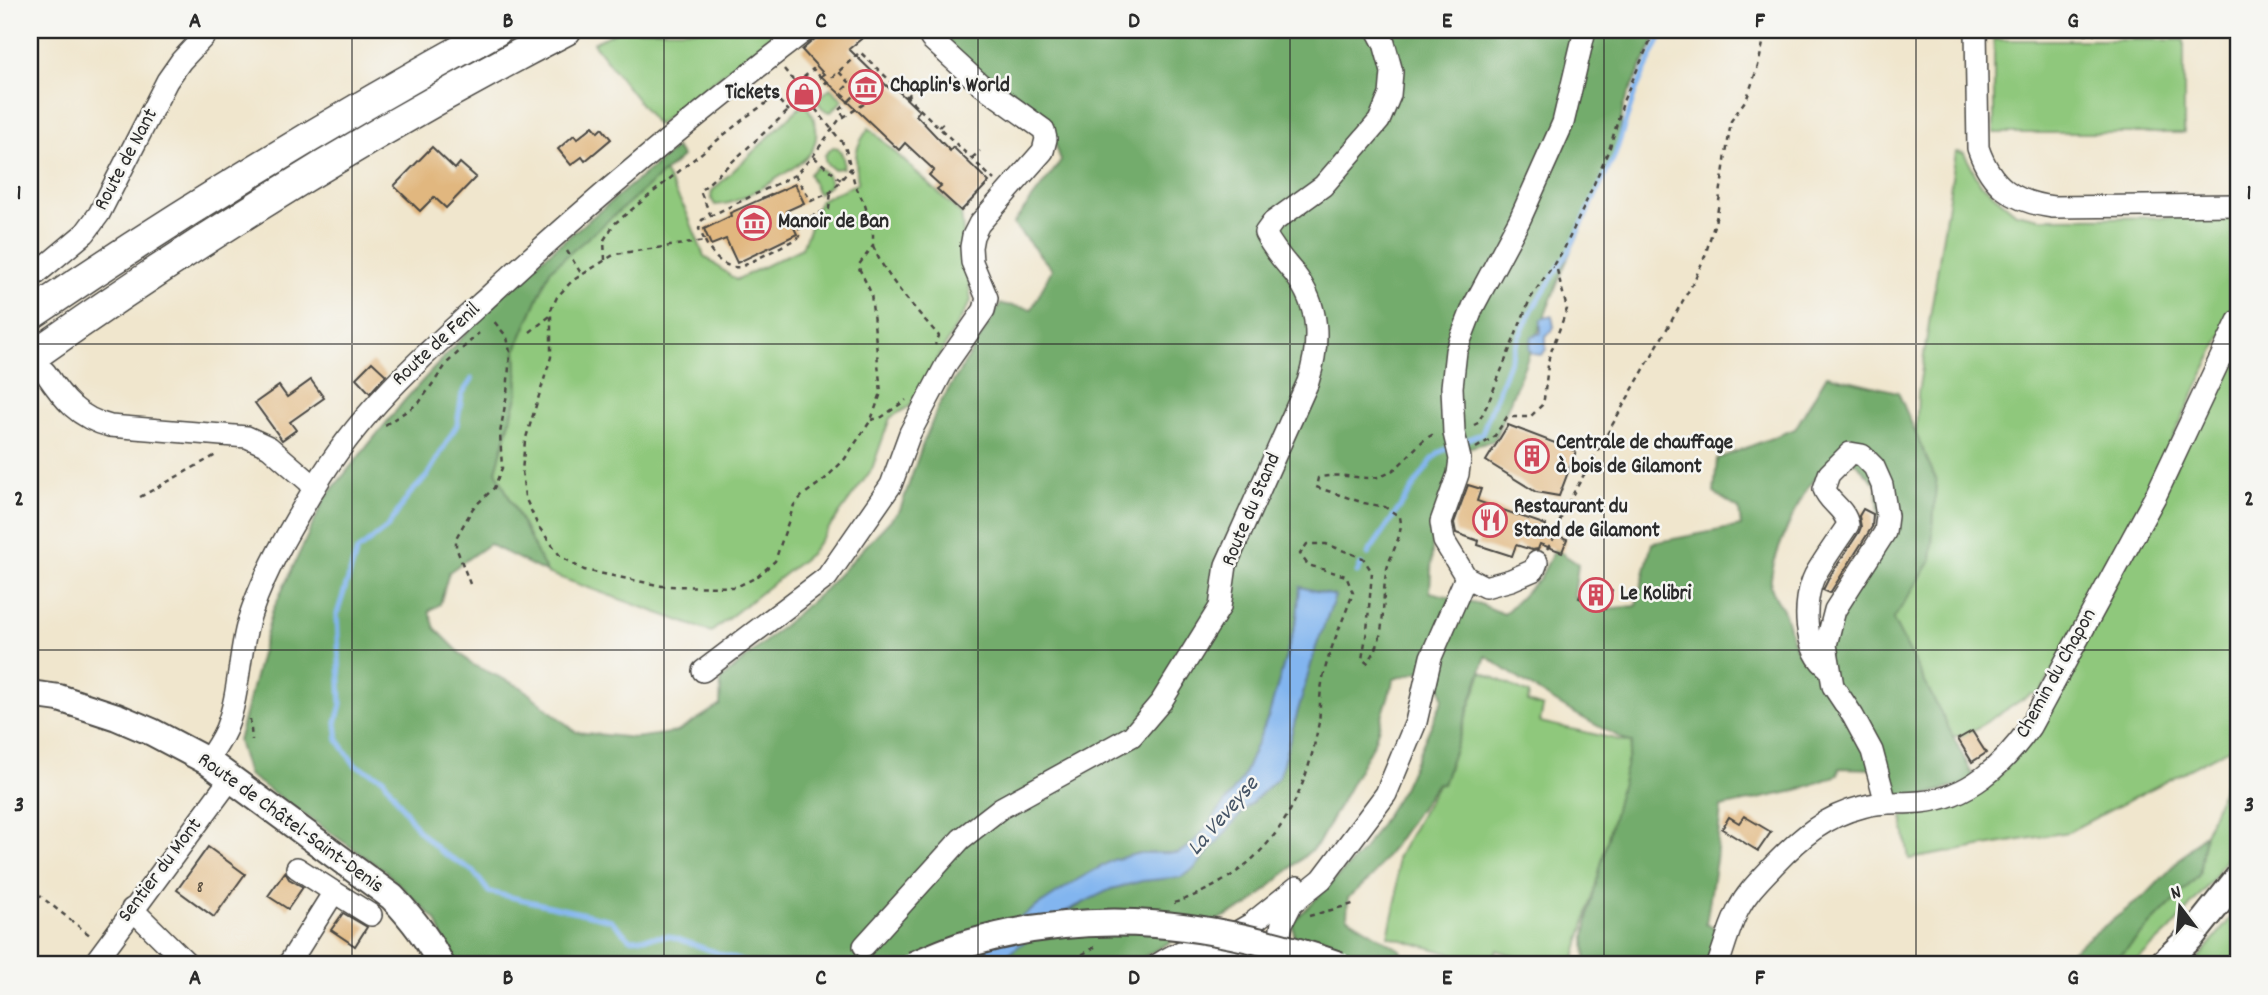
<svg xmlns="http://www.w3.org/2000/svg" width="2268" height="995" font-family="Dekko,sans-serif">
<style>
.green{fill:#8fc87c;stroke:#5d7a54;stroke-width:2}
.forest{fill:#73ac6c;stroke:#4f6c4c;stroke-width:2;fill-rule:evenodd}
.water{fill:#82b5ef;stroke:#56708d;stroke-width:2}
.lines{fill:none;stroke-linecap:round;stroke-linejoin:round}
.stream{stroke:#82b5ef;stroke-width:5}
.building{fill:#e1b77f}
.minor-casing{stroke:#494743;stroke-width:24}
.major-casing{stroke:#494743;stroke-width:30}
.highway-casing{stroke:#494743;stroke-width:33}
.path{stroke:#494743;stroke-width:2.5;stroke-dasharray:5 5;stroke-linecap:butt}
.minor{stroke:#fff;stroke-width:21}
.major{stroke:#fff;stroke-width:26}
.highway{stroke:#fff;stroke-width:30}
.major-bridge-casing{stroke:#494743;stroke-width:30;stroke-linecap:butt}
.major-bridge{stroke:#fff;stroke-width:26}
.grid{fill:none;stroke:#2b2b2b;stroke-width:2;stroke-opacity:0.55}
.labels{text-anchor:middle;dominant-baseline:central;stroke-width:5;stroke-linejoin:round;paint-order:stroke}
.number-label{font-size:18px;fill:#584e40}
.poi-label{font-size:21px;font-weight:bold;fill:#2b2b2b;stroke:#f6f6f2;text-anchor:start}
.street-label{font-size:21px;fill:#2b2b2b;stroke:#f6f6f2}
.water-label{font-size:23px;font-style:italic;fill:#455466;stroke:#f6f6f2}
.neatline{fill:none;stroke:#2b2b2b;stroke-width:2.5}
.grid-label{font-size:23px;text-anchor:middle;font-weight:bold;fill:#2b2b2b}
</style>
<rect width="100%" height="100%" fill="#f6f6f2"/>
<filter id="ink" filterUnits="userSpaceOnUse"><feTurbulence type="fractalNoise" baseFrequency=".0143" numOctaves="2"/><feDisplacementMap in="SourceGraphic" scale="14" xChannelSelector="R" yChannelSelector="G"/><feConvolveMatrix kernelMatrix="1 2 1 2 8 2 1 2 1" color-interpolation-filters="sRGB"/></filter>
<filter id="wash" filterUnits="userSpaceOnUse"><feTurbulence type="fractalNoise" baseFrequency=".00686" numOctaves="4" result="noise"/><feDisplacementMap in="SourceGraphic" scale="28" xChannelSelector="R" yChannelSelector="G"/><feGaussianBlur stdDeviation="1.57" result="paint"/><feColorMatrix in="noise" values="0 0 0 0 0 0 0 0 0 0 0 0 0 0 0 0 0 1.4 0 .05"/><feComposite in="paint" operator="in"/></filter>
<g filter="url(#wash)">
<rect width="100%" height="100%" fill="#f0e6cd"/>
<!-- green -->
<g class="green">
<polygon points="619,30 780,30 657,125 593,43"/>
<rect x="1994" y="40" width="190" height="93"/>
<path d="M830 88 843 100 831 112C823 111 820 106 817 100Z"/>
<path d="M806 106C817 118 820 137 811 152 801 166 748 197 732 202 727 204 720 204 715 205L711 198 712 191 799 108Z"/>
<path d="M869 128 961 214 971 301 910 406 890 418 872 469 810 554 711 632 547 573 496 471 518 393 516 349 550 270 664 172 686 211 704 256 736 280 802 248 820 200 858 183C855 157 853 149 869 128Z"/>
<path d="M833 147 838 148C843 154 845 161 843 168L833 169 825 162V155Z"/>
<polygon points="1956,152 1964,153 1980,183 2016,213 2039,218 2238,217 2238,301 2122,545 2040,694 2031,694 1964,736 1952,736 1892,619 1931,561 1936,480 1916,434 1918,393"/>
<path d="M816 167C825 170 828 175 831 184L818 194 809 174Z"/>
<polygon points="2238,343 2238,744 2068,832 1909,859 1902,816 1927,813 1987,788 2037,735"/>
<polygon points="1482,672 1529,694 1528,702 1543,707 1540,722 1633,743 1608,842 1573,965 1522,965 1517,957 1497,950 1491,965 1388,936 1397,896 1397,858 1438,783 1443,784"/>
<polygon points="2238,751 2238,840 2211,882 2170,930 2132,965 2111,965 2199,875 2205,833"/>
<polygon points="2238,909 2238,961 2234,965 2190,965 2201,955"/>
</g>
<!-- forest -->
<g class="forest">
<path d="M934 30H1659L1623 106 1618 148 1569 255 1494 441 1467 448 1433 530 1430 592 1480 604 1504 614 1540 578 1555 549 1578 564 1574 597 1605 609 1636 606 1652 543 1741 526 1739 509 1714 493 1717 459 1795 429 1827 375 1898 392 1936 480 1931 561 1893 620 1976 781 1900 802 1877 769 1839 768 1838 775 1795 791 1721 807 1716 860 1706 924 1726 931 1713 959 1706 965H1586L1585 936 1591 904 1632 743C1580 719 1532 689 1486 656L1443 784 1437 783 1372 877 1348 898 1347 917 1400 950 1407 965H1333L1298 946 1294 936 1293 924 1298 917 1364 850 1403 788 1443 699 1437 666 1394 679 1374 742 1318 844 1248 906 1174 940 1145 956 1134 965H994L1037 931 1092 898 1111 889 1142 881 1181 877 1194 869 1247 807 1279 777 1316 647 1335 596 1301 587 1297 618 1269 715 1242 779 1203 832 1189 847 1178 853H1140L1113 860 1077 880 1003 929 973 965H454L436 920 385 871 248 775 238 741 272 612 325 498 404 401 511 284 676 148 682 157 550 270 516 349 518 393 496 471 547 573 489 544 449 572 440 604 429 611 435 628 471 664 521 687 576 732 635 738 677 732 720 705 721 680 825 589 900 510 922 446 939 405 1001 304 1032 309 1052 269 1013 224 1061 161 1048 122 982 77ZM1855 462 1877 485 1880 526 1803 659C1788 639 1792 629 1783 610 1779 603 1772 593 1771 586 1768 564 1801 493 1816 477 1827 466 1841 465 1855 462Z"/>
<polygon points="2205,833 2199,875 2111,965 2040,965 2070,952 2147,894"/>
</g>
<!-- water -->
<g class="water">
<polygon points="1552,316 1554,327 1546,337 1546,349 1542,355 1533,354 1529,349 1532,336 1541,333 1541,319"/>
<polygon points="1300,587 1335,596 1316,647 1279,777 1247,807 1194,869 1181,877 1142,881 1111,889 1062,913 994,965 973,965 1003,929 1077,880 1113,860 1140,853 1178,853 1189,847 1203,832 1242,779 1269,715 1297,618"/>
</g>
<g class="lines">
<!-- stream -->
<g class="stream">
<polyline points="472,379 462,394 457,425 427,476 409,495 387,528 357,551 337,614 341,704 336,723 338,740 355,765 383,778 418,830 440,851 473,871 489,892 611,920 630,939 669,936 750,964 789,965"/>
<polyline points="1462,442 1482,433 1519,337 1532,310 1569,251 1615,155 1636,90 1664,30"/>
<polyline points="1368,554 1432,460 1440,452 1453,446"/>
<polyline points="1357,573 1361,565"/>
</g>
</g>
<g id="blocks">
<!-- building -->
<g class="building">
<polygon points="825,30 872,30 849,49 889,88 892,85 919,111 916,115 950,151 953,147 989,182 961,211 937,189 941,186 929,175 934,170 905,143 899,150 821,76 824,74 802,50"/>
<polygon points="593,126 598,132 602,128 611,139 585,161 582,157 571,165 558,149 574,135 577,139"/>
<polygon points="432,147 455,169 460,163 476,177 446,208 434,197 420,211 394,186"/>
<polygon points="795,184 804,203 786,211 797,234 737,263 726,239 711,245 704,229 731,216 730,213"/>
<polygon points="372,362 386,375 370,393 356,378"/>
<polygon points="311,380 324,398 290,422 296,430 282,440 255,403 279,386 287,397"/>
<polygon points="1508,425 1576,451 1559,496 1536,492 1486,461"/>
<polygon points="1468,485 1481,489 1477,501 1546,525 1545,531 1567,539 1562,552 1540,544 1538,549 1532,550 1516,545 1512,556 1478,545 1479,541 1456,533 1454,523"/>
<polygon points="1863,509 1873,514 1872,527 1830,593 1823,590 1830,576 1859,532 1861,527 1859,516"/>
<polygon points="1586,581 1612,591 1605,609 1579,598"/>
<polygon points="1972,731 1986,753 1972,762 1958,739"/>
<polygon points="1744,816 1771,832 1758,851 1722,829 1729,817 1739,823"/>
<polygon points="208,847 245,874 214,917 177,890"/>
<polygon points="285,872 289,879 303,887 288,909 268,896"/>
<polygon points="343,913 367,927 355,946 331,930"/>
</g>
</g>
</g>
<g filter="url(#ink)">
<use href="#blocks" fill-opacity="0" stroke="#494743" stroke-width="2"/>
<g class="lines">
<!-- minor casing -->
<g class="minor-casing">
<g id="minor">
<path d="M1976 30 1978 148C1991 186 2013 202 2053 207L2238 205"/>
<polyline points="30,279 85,233 99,214 167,81 181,61 210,30"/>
<path d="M45 372C63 399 78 418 110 426L247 437 269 447 315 487"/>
<polyline points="1537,562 1534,570 1511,580 1485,587 1466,577 1444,541 1441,522 1458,474 1460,459 1454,433 1452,387 1456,351 1473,307 1520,219 1563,123 1585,30"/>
<path d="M1830 669C1803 653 1802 601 1815 575 1825 558 1837 541 1848 525 1845 508 1829 503 1824 489L1829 474 1850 453 1862 455 1874 467 1882 485 1887 516 1885 532 1835 610 1826 645 1833 686 1853 716 1872 751 1886 803"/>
<polyline points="703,671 827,577 891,485 910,433 947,363 984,310 987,298 972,262 971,247 973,236 979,224 1043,151 1046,139 1044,130 980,84 931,39 926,30"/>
<path d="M207 761C214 751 221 740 226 729 241 691 238 648 252 610 267 567 292 526 315 487 359 412 425 354 489 296 590 202 696 114 806 30"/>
<polyline points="297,868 334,892"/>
<polyline points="132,909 189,965"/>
<polyline points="1232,935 1251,924 1297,887"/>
<polyline points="1279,941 1282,923 1292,903 1322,879 1386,794 1416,722 1431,657 1466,577"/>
<path d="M864 946 961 839 1001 808 1132 736 1161 702 1220 607 1226 565 1308 382C1320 343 1321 308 1294 273 1283 260 1273 249 1265 233L1273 222 1323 186 1379 121 1390 95 1392 72 1384 43 1377 30"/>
<polyline points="93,965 231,778"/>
<polyline points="288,965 334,892 371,915"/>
<path d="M1157 965C1180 950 1202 942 1229 936"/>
<path d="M1188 965C1220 950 1252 953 1285 960"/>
<path d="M1718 965C1724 947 1729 928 1738 910 1747 892 1761 879 1774 865 1800 838 1825 816 1862 807 1881 801 1900 804 1920 802 1969 798 2003 765 2030 727L2156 495 2238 321"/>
</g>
</g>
<!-- major casing -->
<g class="major-casing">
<g id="major">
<path d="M30 694 59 698 117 717 152 732 207 761 392 897C412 918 429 939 441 965"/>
<polyline points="2161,965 2191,937 2238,878"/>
</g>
</g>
<!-- highway casing -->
<g class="highway-casing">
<g id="highway">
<path d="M30 315C181 212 337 118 497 30"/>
<path d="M30 358C201 237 380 126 566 30"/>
</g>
</g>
<!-- path -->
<g class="path">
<polyline points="1993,33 2190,34"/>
<polyline points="784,69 801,90 807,86 815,96 809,101"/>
<polyline points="839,72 850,83 841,92 850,100 855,95"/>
<polyline points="796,84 813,69 826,83 860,52 994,180"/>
<polyline points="907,97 913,90"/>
<polyline points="809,101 845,146 855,185 865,205 873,233 873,246 858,266 871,293 881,393 871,420 844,460 825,479 802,496 794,505 775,561 757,577 736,587 662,586 584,570 561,557 538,526 525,497 522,471 525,441 551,357 551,310 557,297 572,281 615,254 705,241 699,229 702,220 795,175 813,156 839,120 864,104"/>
<polyline points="845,117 839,111 850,100"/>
<polyline points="939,127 946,120"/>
<polyline points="814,157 841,180"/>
<polyline points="972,158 980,151"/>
<polyline points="795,175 811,201 831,192 851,168"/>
<polyline points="711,216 700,191 798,102 809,101"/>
<path d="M705 241C712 256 724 269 741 267L798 238 800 233 799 222 829 209 831 192"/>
<path d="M873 246C887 280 915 308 939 336L935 345"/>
<polyline points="567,251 582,275"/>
<polyline points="605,260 604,240 614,224 746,117 775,97 789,111"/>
<polyline points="530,332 550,316"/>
<polyline points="871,420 882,417 906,400"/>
<polyline points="385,425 419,403 448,362 479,333"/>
<polyline points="1474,425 1478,423 1489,401 1530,299 1564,249 1583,209 1610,147 1624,99 1655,30"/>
<polyline points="1476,448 1494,437 1507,417 1530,417 1542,405 1544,399 1549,357 1567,309 1557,270 1552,267"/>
<polyline points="140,497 216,455"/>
<polyline points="1547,549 1552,542 1565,508 1693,283 1705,256 1717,215 1731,121 1747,98 1758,66 1766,30"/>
<polyline points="470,584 456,547 456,538 473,508 494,488 502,468 500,433 507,394 510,352 507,337 492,319"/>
<polyline points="250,719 252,740"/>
<polyline points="30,888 91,936"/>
<path d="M1174 903C1260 875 1302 815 1318 727 1321 715 1319 702 1321 690 1325 657 1342 624 1353 593L1346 576 1308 565 1300 554 1307 544H1326L1363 558 1372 572 1367 631 1362 659 1367 663C1389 638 1380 599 1387 569 1391 552 1404 535 1400 517L1385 507 1364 503 1316 487 1318 478C1342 471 1359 481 1378 477 1402 472 1413 443 1434 434"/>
<polyline points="1309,916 1353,904"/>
<polyline points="1065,965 1098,945"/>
</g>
<!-- minor -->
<use href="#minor" class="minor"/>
<!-- major -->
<use href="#major" class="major"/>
<!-- highway -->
<use href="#highway" class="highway"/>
<!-- major-bridge casing -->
<g class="major-bridge-casing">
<path id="major-bridge" d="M913 965C931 958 949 949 967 944 1095 906 1215 922 1339 965"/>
</g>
<!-- major-bridge -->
<use href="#major-bridge" class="major-bridge"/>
</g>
</g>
<!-- grid -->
<path class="grid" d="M352 30V965M664 30V965M978 30V965M1290 30V965M1604 30V965M1916 30V965M30 344H2238M30 650H2238"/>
<!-- icons -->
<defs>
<g id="museum-ring" transform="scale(1.75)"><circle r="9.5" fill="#f6f6f2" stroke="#d1495b" stroke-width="1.5"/><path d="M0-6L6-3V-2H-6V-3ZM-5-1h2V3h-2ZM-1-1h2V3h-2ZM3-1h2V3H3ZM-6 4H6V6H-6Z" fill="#d1495b"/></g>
<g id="shop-ring" transform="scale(1.75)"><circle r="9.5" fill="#f6f6f2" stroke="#d1495b" stroke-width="1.5"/><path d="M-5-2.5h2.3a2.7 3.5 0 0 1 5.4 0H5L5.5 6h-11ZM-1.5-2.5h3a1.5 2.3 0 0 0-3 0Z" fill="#d1495b"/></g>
<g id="building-ring" transform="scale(1.75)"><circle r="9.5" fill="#f6f6f2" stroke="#d1495b" stroke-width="1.5"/><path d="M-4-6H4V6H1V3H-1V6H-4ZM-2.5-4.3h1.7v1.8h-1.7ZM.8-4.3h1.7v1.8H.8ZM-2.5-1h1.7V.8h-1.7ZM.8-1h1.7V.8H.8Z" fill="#d1495b"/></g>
<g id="restaurant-ring" transform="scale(1.75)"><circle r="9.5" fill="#f6f6f2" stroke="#d1495b" stroke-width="1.5"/><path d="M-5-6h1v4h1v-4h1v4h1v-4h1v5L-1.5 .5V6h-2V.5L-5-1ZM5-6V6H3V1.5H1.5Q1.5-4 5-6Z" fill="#d1495b"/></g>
</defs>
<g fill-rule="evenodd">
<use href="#museum-ring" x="866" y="87"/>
<use href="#shop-ring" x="804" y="94"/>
<use href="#museum-ring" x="754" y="223"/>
<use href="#building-ring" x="1532" y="456"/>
<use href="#restaurant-ring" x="1490" y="520"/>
<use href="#building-ring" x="1596" y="595"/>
</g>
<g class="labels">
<!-- number labels -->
<g class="number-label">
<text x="200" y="888">8</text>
</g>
<!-- poi labels -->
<g class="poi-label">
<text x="890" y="87">Chaplin's World</text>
<text x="780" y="94" text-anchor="end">Tickets</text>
<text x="778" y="223">Manoir de Ban</text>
<text x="1556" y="444">Centrale de chauffage<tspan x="1556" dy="24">à bois de Gilamont</tspan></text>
<text x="1514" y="508">Restaurant du<tspan x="1514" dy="24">Stand de Gilamont</tspan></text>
<text x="1620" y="595">Le Kolibri</text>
</g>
<!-- street labels -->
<g class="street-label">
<text transform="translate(127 160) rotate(-62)">Route de Nant</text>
<text transform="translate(437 345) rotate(-43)">Route de Fenil</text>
<text transform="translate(1252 510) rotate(-67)">Route du Stand</text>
<text transform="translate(2057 674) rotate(-61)">Chemin du Chapon</text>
<text transform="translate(290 824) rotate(36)">Route de Châtel-Saint-Denis</text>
<text transform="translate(161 871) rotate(-53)">Sentier du Mont</text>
</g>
<!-- water labels -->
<g class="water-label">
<text transform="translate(1224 817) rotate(-49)">La Veveyse</text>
</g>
</g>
<!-- margin -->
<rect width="2268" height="995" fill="none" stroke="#f6f6f2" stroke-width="77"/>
<!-- north arrow -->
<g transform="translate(2180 907) rotate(344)" stroke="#f6f6f2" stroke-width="5" paint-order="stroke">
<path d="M0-5L12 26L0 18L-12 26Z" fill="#2b2b2b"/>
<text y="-10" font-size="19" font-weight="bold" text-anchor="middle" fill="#2b2b2b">N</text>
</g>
<rect x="38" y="38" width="2192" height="918" class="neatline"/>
<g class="grid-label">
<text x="195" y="27">A</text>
<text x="508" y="27">B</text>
<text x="821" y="27">C</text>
<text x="1134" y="27">D</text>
<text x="1447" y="27">E</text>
<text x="1760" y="27">F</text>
<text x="2073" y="27">G</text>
<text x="19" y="199">1</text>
<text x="2249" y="199">1</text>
<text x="19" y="505">2</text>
<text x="2249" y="505">2</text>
<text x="19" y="811">3</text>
<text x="2249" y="811">3</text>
<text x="195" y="984">A</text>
<text x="508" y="984">B</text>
<text x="821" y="984">C</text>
<text x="1134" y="984">D</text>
<text x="1447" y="984">E</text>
<text x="1760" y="984">F</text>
<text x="2073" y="984">G</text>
</g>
</svg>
